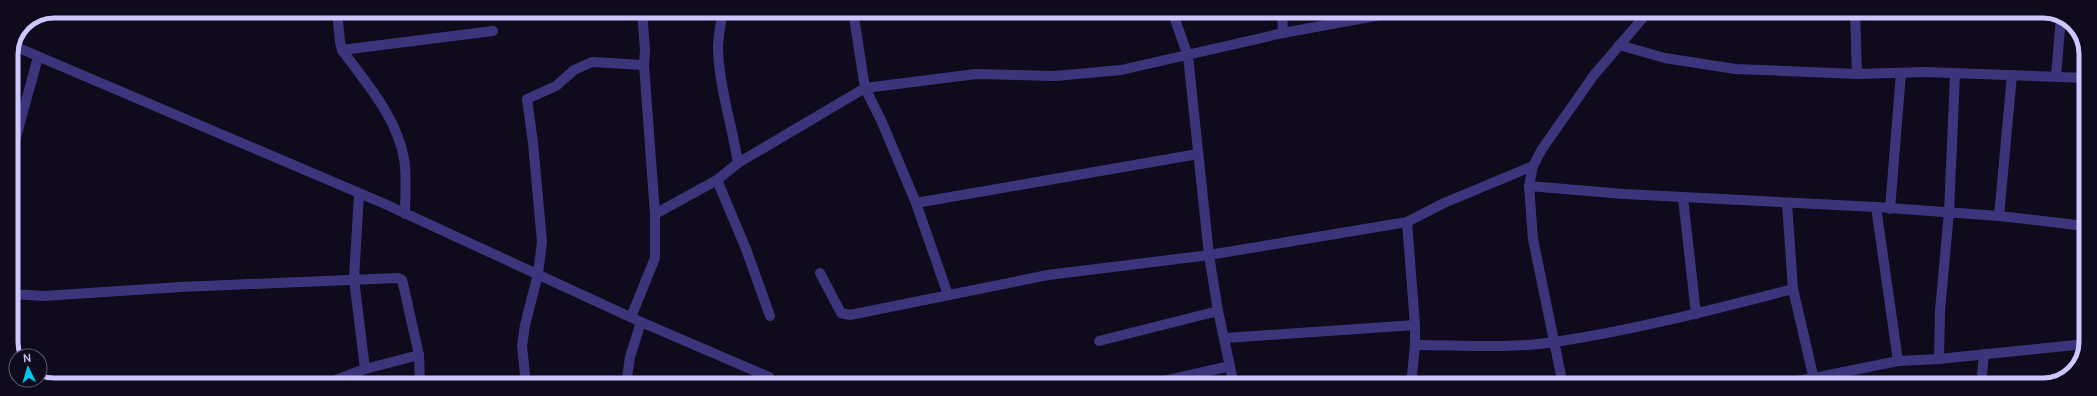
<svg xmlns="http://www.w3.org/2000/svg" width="2097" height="396" font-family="Manrope,sans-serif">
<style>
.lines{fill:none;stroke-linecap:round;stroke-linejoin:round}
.minor{stroke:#3c357c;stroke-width:10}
.rim{fill:none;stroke:#cfc6ff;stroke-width:5}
</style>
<rect width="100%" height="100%" fill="#0f0b1c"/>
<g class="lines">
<!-- minor -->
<g class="minor">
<path d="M337 11 340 42 342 50C366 83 397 117 404 159 407 176 405 196 405 214"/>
<path d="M723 11C721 23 718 36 718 48 719 87 732 125 738 163"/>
<polyline points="853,11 865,88 881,120 916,203 948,295"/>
<polyline points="1172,11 1188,56 1209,255 1218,311 1234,385"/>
<polyline points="1282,11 1283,33"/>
<polyline points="1855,12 1857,74"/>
<polyline points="1619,45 1665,58 1735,69 1857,74 1925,72 2086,78"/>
<polyline points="14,46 385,204 641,322 769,377 773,384"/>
<polyline points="342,50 493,31"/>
<polyline points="2056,76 2061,17"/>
<polyline points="11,156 38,57"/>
<polyline points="1533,166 1529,186 1624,194 1876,207 1999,216 2085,226"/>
<polyline points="717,180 746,249 770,316"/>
<polyline points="1529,186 1533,239 1563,385"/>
<polyline points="359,194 354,279 365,369"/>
<polyline points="1683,198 1696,314"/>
<polyline points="916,203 1198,154"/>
<polyline points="1787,203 1793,289 1815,384"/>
<polyline points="1876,207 1898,361"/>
<polyline points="1890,209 1901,73"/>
<polyline points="655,214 717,180 738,163 865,88 976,74 1055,76 1121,70 1283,33 1397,12"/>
<polyline points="1999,216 2012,75"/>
<polyline points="1407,222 1415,325 1415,345 1411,385"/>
<polyline points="820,273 841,313 850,315 1048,275 1209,255 1407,222 1444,203 1533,166 1542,149 1594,75 1648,12"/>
<polyline points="11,294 44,296 180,287 398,278 402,280 404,288 419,355 420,384"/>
<polyline points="631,317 655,258 655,214 644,65 645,50 642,11"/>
<polyline points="1225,338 1415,325"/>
<polyline points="1099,341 1218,311"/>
<path d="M1415 345C1462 345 1509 349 1555 342 1636 330 1715 309 1793 289"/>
<polyline points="1939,359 1940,311 1949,212 1955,75"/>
<polyline points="325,384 365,369 419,355"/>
<polyline points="526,384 522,346 525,325 538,274 542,242 533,143 527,99 556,86 574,70 592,62 644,65"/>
<polyline points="626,384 630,357 641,322"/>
<polyline points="1146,385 1230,366"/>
<polyline points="1772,385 1814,378 1898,361 1939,359 2085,344"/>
<polyline points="1981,385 1984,354"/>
</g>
</g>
<!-- crop -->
<path d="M0 0H2097V396H0ZM54 18H2043A36 36 0 0 1 2079 54V342A36 36 0 0 1 2043 378H54A36 36 0 0 1 18 342V54A36 36 0 0 1 54 18Z" fill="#0f0b1c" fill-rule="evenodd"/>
<path class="rim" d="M54 18H2043A36 36 0 0 1 2079 54V342A36 36 0 0 1 2043 378H54A36 36 0 0 1 18 342V54A36 36 0 0 1 54 18Z"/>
<!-- north arrow -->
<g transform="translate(28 368) rotate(355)"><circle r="19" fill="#0f0b1c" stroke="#5c5677"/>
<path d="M0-3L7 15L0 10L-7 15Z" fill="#00caf1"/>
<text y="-6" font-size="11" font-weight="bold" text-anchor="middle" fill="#cfc6ff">N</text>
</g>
</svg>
